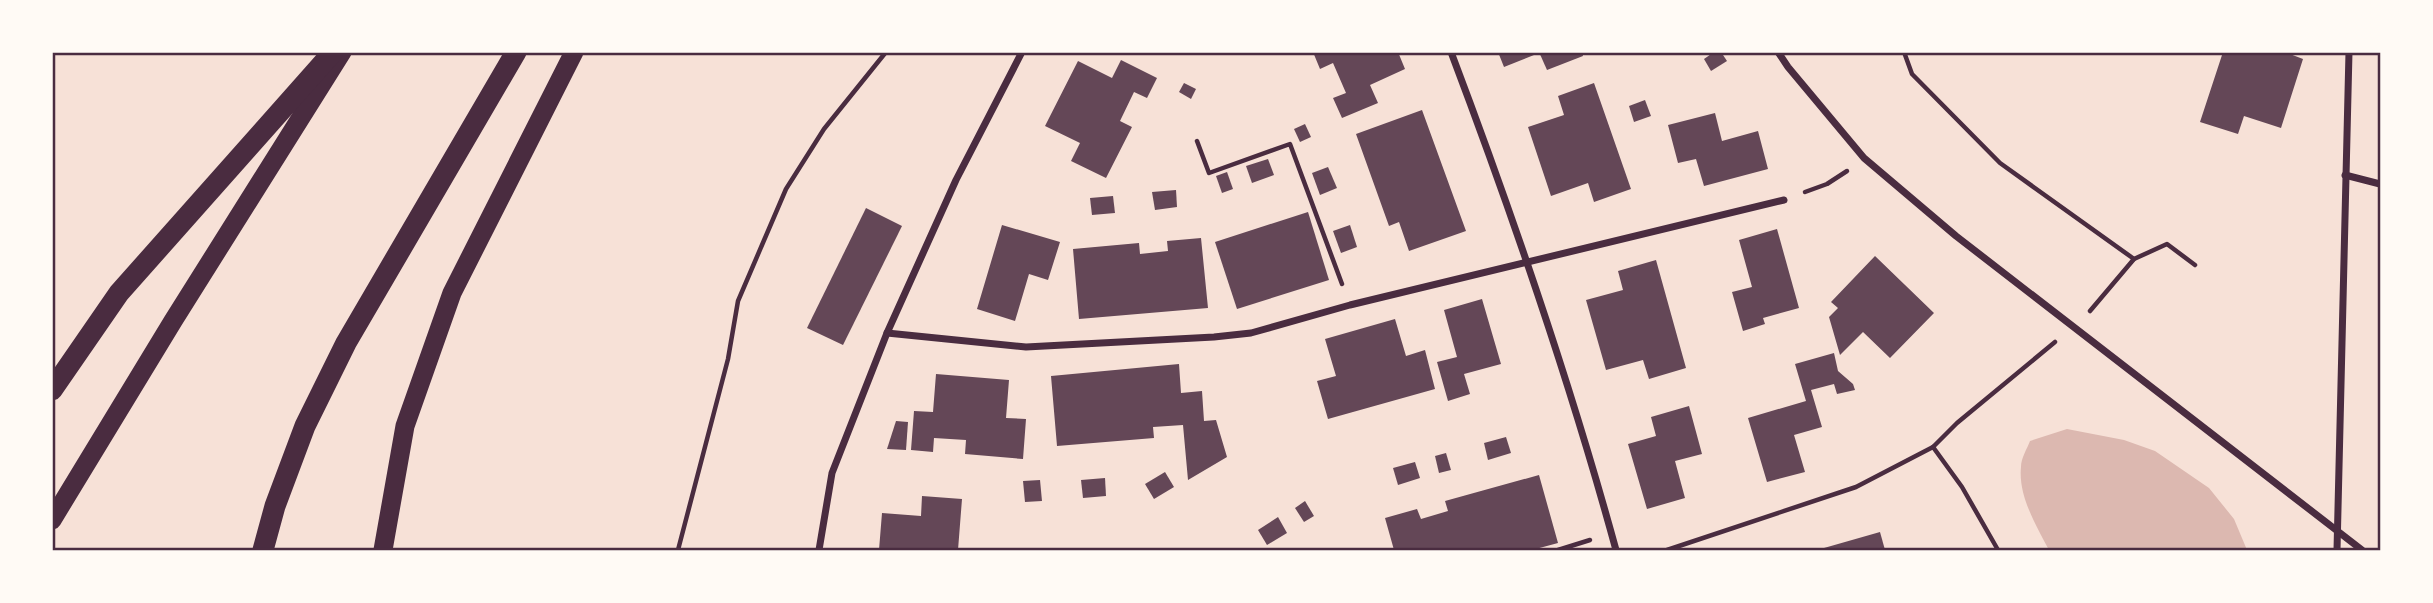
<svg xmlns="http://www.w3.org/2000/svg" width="2433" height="603" font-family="Georgia,serif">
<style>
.water{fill:#dcb8b0}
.building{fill:#644757}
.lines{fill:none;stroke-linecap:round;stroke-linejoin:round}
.path{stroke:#4a2c40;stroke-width:4.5}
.minor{stroke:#4a2c40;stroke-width:7}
.trunk{stroke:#4a2c40;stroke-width:19}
.motorway{stroke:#4a2c40;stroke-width:21}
.neatline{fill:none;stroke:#4a2c40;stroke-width:2.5}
</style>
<rect width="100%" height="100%" fill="#f7e1d7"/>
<!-- water -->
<path class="water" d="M2067 429 2124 440 2155 451 2209 488 2234 519 2247 550H2049C2036 525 2018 496 2021 467 2021 458 2027 449 2030 441Z"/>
<!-- building -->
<g class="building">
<polygon points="1313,52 1398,52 1405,69 1370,85 1378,103 1342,118 1333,98 1346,93 1333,63 1320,69"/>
<polygon points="1498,52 1539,52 1539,53 1504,67"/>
<polygon points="1539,52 1582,52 1583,56 1547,70"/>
<polygon points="1714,52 1721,52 1727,61 1711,71 1704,59"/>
<polygon points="2223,52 2285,52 2303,59 2281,128 2244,116 2238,134 2200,122"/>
<polygon points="1121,60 1157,78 1147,98 1134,92 1120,121 1132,127 1106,178 1071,161 1080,143 1045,126 1078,61 1112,78"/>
<polygon points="1184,83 1196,89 1191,99 1179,92"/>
<polygon points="1594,83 1631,189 1594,202 1588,183 1551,196 1528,127 1564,115 1558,96"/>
<polygon points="1645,100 1651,116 1634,122 1629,106"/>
<polygon points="1422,110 1466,231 1409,251 1399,222 1389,226 1356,134"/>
<polygon points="1715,113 1722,141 1758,131 1768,169 1704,186 1696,159 1678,163 1668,125"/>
<polygon points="1305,124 1311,137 1300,142 1294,129"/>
<polygon points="1268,159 1274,175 1252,183 1246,166"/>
<polygon points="1328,167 1337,188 1320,195 1312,173"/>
<polygon points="1227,172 1233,189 1222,193 1216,176"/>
<polygon points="1176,190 1177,207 1155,210 1152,192"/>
<polygon points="1113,196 1115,213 1092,215 1090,198"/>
<polygon points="866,208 902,226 843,345 807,328"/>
<polygon points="1308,212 1329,280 1237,309 1215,242"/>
<polygon points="1002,225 1060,242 1048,280 1029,274 1015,321 977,309"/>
<polygon points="1350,225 1357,247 1341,253 1333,231"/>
<polygon points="1777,229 1799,308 1763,318 1765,324 1743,331 1732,292 1752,287 1739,240"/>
<polygon points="1201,238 1208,308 1079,319 1073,249 1139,243 1140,254 1168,251 1167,241"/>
<polygon points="1875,256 1934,313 1890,358 1863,332 1840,355 1829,317 1838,308 1831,302"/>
<polygon points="1656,260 1686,368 1649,379 1643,360 1606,370 1586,300 1623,290 1618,271"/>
<polygon points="1482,299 1501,364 1464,374 1470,394 1448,401 1437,362 1457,357 1444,310"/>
<polygon points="1395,319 1406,356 1425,350 1435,389 1328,419 1317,381 1336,376 1325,339"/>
<polygon points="1834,353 1838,371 1853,384 1855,390 1837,394 1834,384 1811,390 1822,427 1794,435 1805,472 1767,482 1748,418 1806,401 1795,364"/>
<polygon points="1179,364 1181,393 1202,391 1204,421 1216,420 1227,457 1188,480 1183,425 1153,427 1154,438 1057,446 1051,376"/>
<polygon points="936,374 1009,380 1006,418 1026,419 1023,459 965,454 966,440 934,438 933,452 911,450 914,411 933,412"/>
<polygon points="1689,406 1702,454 1675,461 1685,498 1647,509 1628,444 1656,436 1651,417"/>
<polygon points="896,421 908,422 906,450 887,449"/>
<polygon points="1506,437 1511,453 1488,460 1484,443"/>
<polygon points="1446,453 1451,470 1439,473 1435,456"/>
<polygon points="1415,462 1420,478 1398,485 1393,468"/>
<polygon points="1165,472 1174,487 1154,499 1145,484"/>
<polygon points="1539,475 1558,543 1532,550 1394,550 1385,518 1417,509 1421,519 1448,511 1445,501"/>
<polygon points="1105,478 1106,496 1083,498 1081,480"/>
<polygon points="1040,480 1042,501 1025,502 1023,481"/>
<polygon points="922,496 962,499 958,550 879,550 882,513 921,516"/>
<polygon points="1305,501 1314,516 1304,522 1295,508"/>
<polygon points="1278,517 1287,533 1267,545 1258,530"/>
<polygon points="1880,532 1885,550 1817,550"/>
</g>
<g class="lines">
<!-- path -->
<g class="path">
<polyline points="1904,52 1912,74 2000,163 2134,259"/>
<polyline points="1197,141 1209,173 1290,144 1342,284"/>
<polyline points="1805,192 1827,184 1847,171"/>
<polyline points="2090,311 2134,259 2167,244 2195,265"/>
<polyline points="1933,447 1962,487 1998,550"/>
<polyline points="678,550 728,359 738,301 786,189 824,129 886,52"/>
<polyline points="1558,550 1590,540"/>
<polyline points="1667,550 1856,487 1933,447 1957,423 2055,342"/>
</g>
<!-- minor -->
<g class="minor">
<path d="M1451 52C1513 216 1570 382 1616 550"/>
<polyline points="1778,52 1788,67 1864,158 1956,236 2362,550"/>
<polyline points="2345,175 2380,184"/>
<polyline points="887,333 1026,347 1214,337 1251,333 1350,305 1784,200"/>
<polyline points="819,550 832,473 887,333 956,180 1022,52"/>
<polyline points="2337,550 2349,52"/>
</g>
<!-- trunk -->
<g class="trunk">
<polyline points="52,520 173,321 342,52"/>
<polyline points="383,550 405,426 452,293 574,52"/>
</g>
<!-- motorway -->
<g class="motorway">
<polyline points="52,390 119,293 333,52"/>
<polyline points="263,550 275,506 305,426 346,343 516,52"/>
</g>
</g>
<!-- border -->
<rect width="2433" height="603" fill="none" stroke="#fffaf5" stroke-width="108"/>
<rect x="54" y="54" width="2325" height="495" class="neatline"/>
</svg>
